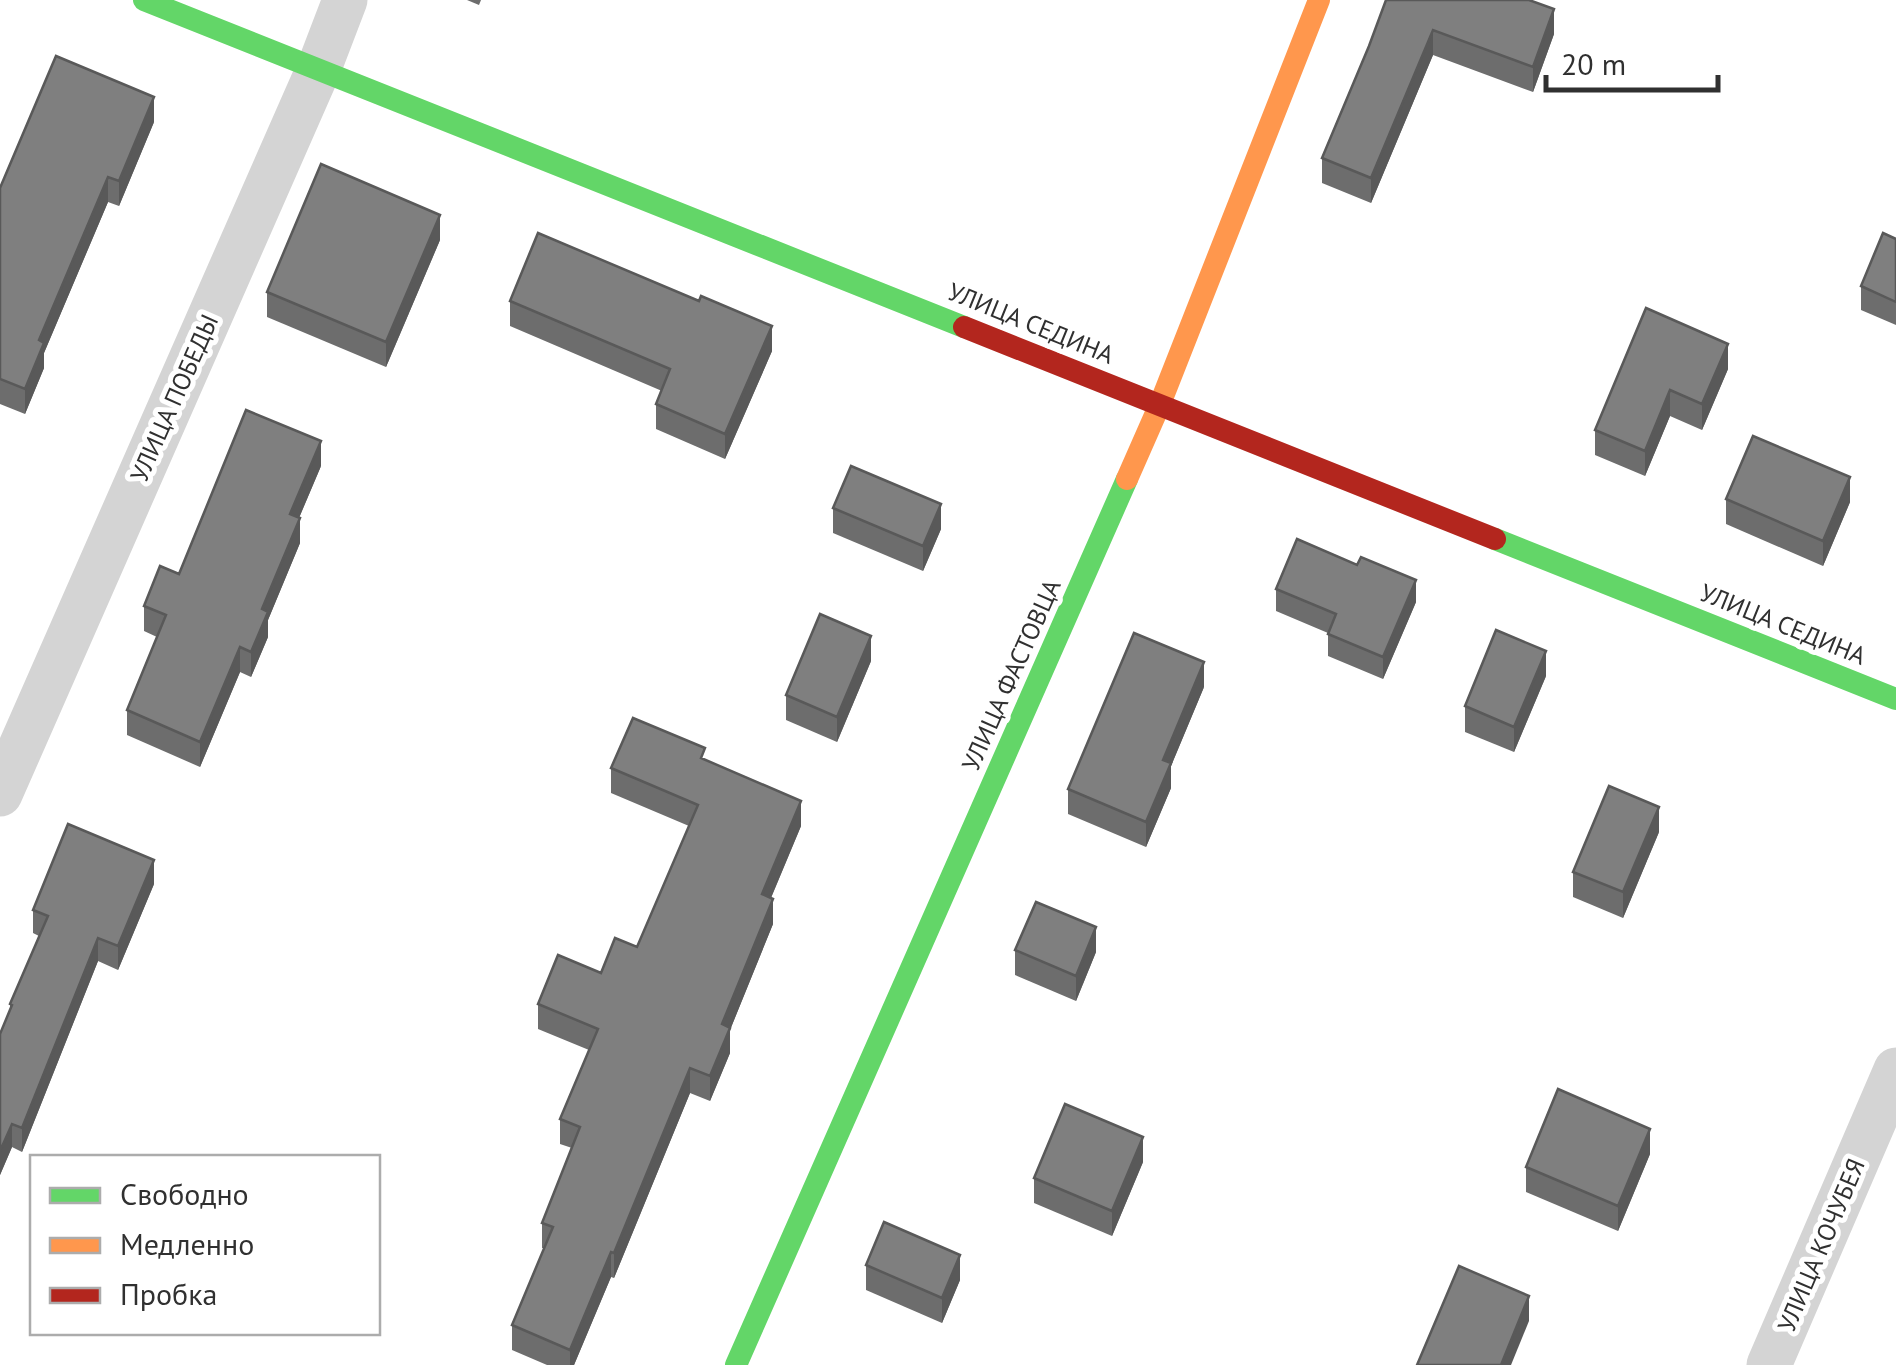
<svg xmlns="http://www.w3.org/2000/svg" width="1896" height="1365" font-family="'PT Sans',sans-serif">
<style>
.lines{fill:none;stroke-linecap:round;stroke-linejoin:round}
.street{stroke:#d4d4d4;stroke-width:45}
.fast{stroke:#63d668;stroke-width:22}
.slow{stroke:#ff974d;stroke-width:22}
.jam{stroke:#b3261e;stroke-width:22}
.wall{fill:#6d6d6d}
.shaded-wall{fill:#595959}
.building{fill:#7f7f7f;stroke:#595959;stroke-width:2.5}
.labels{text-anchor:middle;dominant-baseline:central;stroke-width:10;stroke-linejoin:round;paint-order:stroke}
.street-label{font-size:25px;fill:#303030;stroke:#fff}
</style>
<rect width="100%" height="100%" fill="#fff"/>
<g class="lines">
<!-- street -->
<g class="street">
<polyline points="0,794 319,68 345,0"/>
<polyline points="1769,1365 1896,1070"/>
</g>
<!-- fast -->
<g class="fast">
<polyline points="144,0 964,327"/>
<polyline points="1495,539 1896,699"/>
<polyline points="736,1365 1127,479"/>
</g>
<!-- slow -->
<polyline class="slow" points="1127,479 1160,404 1319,0"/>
<!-- jam -->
<polyline class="jam" points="964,327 1495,539"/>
</g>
<!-- wall -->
<g class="wall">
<polygon points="467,0 481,0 479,5"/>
<polygon points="1386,0 1554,34 1533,92 1433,55 1371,203 1322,183 1322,158 1369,46"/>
<polygon points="154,122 119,206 108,202 44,353 44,368 25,414 0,404 0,188"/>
<polygon points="1896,239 1896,325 1861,310 1861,286"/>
<polygon points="440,240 386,367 267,317 267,292"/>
<polygon points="510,301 699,301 772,351 725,459 656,429 656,404 662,391 510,326"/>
<polygon points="1646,308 1728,369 1702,430 1670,416 1645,476 1595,455 1595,430"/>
<polygon points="321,466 299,518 300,543 268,620 268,637 251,677 240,672 200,767 127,735 127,710 157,637 144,631 144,606 179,574"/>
<polygon points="1726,499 1850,502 1823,566 1726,524"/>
<polygon points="833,508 941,529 923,571 833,533"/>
<polygon points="1276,589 1416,602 1383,679 1328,656 1328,633 1276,611"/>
<polygon points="871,661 837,742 786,720 786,695"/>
<polygon points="1546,676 1514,752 1465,732 1465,706"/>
<polygon points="1204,687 1171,766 1171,788 1146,847 1068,814 1068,789"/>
<polygon points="705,760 801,826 771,898 773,924 730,1030 730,1053 710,1101 690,1093 614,1278 611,1277 574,1365 547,1365 512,1350 512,1325 544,1248 542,1248 542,1223 572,1148 560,1144 560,1119 589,1050 538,1029 538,1004 601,973 637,947 689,826 611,793 611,768"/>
<polygon points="1659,832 1623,918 1573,897 1573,872"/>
<polygon points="154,884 118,970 98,961 22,1152 12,1147 0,1175 0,1034 10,1011 10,1004 39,936 33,933 33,910"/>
<polygon points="1015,950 1096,952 1076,1001 1015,975"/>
<polygon points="1650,1154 1618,1231 1526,1192 1526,1167"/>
<polygon points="1143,1162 1112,1236 1034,1203 1034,1178"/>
<polygon points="866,1265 960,1280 942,1323 866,1290"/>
</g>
<!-- shaded-wall -->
<g class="shaded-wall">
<polygon points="1554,9 1554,34 1533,92 1533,67"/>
<polygon points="1433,30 1433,55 1371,203 1371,178"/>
<polygon points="154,97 154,122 119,206 119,181"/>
<polygon points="108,177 108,202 44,353 44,368 25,414 25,389 39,340"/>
<polygon points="440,215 440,240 386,367 386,342"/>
<polygon points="772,326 772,351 725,459 725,434"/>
<polygon points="1728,344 1728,369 1702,430 1702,404"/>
<polygon points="1670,390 1670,416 1645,476 1645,451"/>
<polygon points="321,441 321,466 290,539 290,514"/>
<polygon points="1850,477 1850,502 1823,566 1823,541"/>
<polygon points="941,504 941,529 923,571 923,546"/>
<polygon points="300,518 300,543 268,620 268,637 251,677 251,652 262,609"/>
<polygon points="1416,580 1416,602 1383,679 1383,657"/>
<polygon points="871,636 871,661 837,742 837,717"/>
<polygon points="240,647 240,672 200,767 200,742"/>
<polygon points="1546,651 1546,676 1514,752 1514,727"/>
<polygon points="1204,662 1204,687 1171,766 1171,788 1146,847 1146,822 1163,760"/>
<polygon points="801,801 801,826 762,919 762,894"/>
<polygon points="1659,807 1659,832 1623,918 1623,892"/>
<polygon points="154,860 154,884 118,970 118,946"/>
<polygon points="773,899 773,924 730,1030 730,1053 710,1101 710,1076 722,1024"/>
<polygon points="1096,927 1096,952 1076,1001 1076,976"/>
<polygon points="98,938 98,961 22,1152 22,1128"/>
<polygon points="690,1068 690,1093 614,1278 614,1253"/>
<polygon points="12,1124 12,1147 0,1175 0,1151"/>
<polygon points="1650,1129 1650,1154 1618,1231 1618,1206"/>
<polygon points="1143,1137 1143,1162 1112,1236 1112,1211"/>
<polygon points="611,1252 611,1277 574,1365 570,1365 570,1350"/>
<polygon points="960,1255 960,1280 942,1323 942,1298"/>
<polygon points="1529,1296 1529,1321 1511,1365 1501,1365"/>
</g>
<!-- building -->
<g class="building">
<polygon points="1386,0 1529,0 1554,9 1533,67 1433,30 1371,178 1322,158 1369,46"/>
<polygon points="56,56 154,97 119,181 108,177 39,340 44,343 25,389 0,379 0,188"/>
<polygon points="321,164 440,215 386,342 267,292"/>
<polygon points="538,233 699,301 701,296 772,326 725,434 656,404 670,369 510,301"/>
<polygon points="1883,233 1896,239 1896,302 1861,286"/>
<polygon points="1646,308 1728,344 1702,404 1670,390 1645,451 1595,430"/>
<polygon points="246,410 321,441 290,514 300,518 262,609 268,612 251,652 240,647 200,742 127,710 166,615 144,606 160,566 179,574"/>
<polygon points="1753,436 1850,477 1823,541 1726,499"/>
<polygon points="851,466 941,504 923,546 833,508"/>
<polygon points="1297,539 1357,565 1361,557 1416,580 1383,657 1328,634 1336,614 1276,589"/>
<polygon points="820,614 871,636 837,717 786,695"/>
<polygon points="1496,630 1546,651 1514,727 1465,706"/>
<polygon points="1134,633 1204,662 1163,760 1171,763 1146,822 1068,789"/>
<polygon points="633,718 705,748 701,758 801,801 762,894 773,899 722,1024 730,1028 710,1076 690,1068 614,1253 611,1252 570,1350 512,1325 553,1227 542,1223 580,1127 560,1119 598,1029 538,1004 558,955 601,973 615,938 637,947 698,805 611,768"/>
<polygon points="1609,786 1659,807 1623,892 1573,872"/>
<polygon points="68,824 154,860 118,946 98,938 22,1128 12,1124 0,1151 0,1034 12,1005 10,1004 48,916 33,910"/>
<polygon points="1036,902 1096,927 1076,976 1015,950"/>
<polygon points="1558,1089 1650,1129 1618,1206 1526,1167"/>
<polygon points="1065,1104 1143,1137 1112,1211 1034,1178"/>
<polygon points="884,1222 960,1255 942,1298 866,1265"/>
<polygon points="1459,1266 1529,1296 1501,1365 1417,1365"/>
</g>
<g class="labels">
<!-- street labels -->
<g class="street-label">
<text transform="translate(1031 323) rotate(22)">УЛИЦА СЕДИНА</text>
<text transform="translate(174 398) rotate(-66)">УЛИЦА ПОБЕДЫ</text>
<text transform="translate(1783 624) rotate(22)">УЛИЦА СЕДИНА</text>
<text transform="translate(1011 675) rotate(-66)">УЛИЦА ФАСТОВЦА</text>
<text transform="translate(1821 1245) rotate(-67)">УЛИЦА КОЧУБЕЯ</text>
</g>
</g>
<!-- legend -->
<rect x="30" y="1155" width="350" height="180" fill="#ffffff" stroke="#acacac" stroke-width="2.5"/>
<rect x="50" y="1188" width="50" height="15" fill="#63d668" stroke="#acacac" stroke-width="2.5"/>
<text x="120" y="1205" font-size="30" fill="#303030">Свободно</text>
<rect x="50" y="1238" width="50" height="15" fill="#ff974d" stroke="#acacac" stroke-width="2.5"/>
<text x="120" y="1255" font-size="30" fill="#303030">Медленно</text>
<rect x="50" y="1288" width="50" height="15" fill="#b3261e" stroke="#acacac" stroke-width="2.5"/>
<text x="120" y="1305" font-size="30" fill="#303030">Пробка</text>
<!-- scale -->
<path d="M1546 75v15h172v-15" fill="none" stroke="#303030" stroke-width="5"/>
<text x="1561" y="75" font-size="30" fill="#303030" stroke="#ffffff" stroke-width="8" paint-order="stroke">20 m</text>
</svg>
